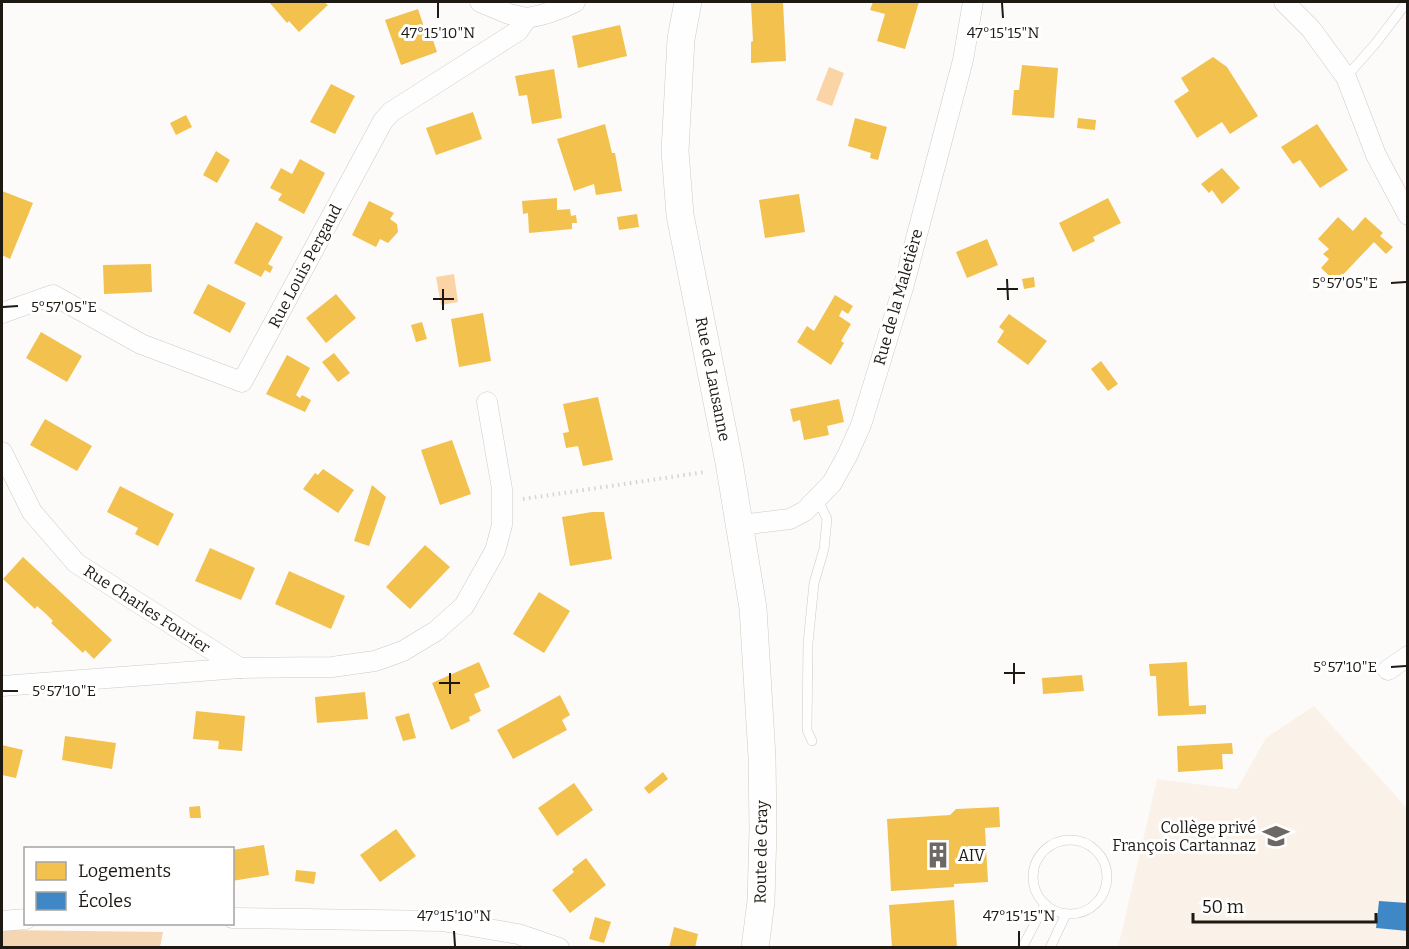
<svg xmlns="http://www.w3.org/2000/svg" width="1409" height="949" font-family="Bitter,serif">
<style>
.built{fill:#faf2e9}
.forest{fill:#f5d6b2}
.water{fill:#fbd4a6}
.homes{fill:#f2c14e}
.schools{fill:#3f88c5}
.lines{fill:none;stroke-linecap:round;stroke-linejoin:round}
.service-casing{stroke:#cdcac5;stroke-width:10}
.minor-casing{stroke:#cdcac5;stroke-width:21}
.secondary-casing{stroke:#cdcac5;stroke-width:28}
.path{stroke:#d4d4d3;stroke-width:4;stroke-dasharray:1.5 4.5;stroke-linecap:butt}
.service{stroke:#fffefe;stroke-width:9}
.minor{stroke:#fffefe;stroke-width:20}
.secondary{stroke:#fffefe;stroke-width:27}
.ticks{fill:none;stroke:#1e1913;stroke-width:2}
.labels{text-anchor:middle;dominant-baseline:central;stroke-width:6;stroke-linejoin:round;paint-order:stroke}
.street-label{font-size:16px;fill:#1e1913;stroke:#fff}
.poi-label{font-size:16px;fill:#1e1913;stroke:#fff;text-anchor:end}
.ticks-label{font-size:15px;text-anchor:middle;fill:#1e1913;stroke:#fff;stroke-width:6;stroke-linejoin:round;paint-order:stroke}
</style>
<rect width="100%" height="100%" fill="#fdfbf9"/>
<!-- built -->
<polygon class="built" points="1314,706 1407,808 1407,947 1118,948 1157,779 1237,789 1266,738"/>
<!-- forest -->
<polygon class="forest" points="2,930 163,932 160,947 2,948"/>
<!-- water -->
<g class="water">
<polygon points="829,67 844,73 832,106 816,100"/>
<polygon points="454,274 458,302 441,305 436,277"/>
</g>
<!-- homes -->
<g class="homes">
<polygon points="269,2 324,2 328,5 299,32 289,21 287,23"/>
<polygon points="783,2 786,61 751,63 751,42 753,41 751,3"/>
<polygon points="873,2 919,2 905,49 877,41 885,14 870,10"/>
<polygon points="418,9 428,39 432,37 437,52 401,65 385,20"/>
<polygon points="620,25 627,56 578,68 572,36"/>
<polygon points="1213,57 1227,67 1258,116 1230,134 1222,122 1197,138 1174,101 1189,91 1181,78"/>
<polygon points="1022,65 1058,68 1054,118 1012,115 1014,90 1019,90"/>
<polygon points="554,69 562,118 532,124 527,95 519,96 515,76"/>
<polygon points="331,84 355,96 335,134 310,122"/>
<polygon points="473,112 482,139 436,155 426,128"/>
<polygon points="186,115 192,127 176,135 170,123"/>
<polygon points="855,118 887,127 878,160 870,158 871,153 848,146"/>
<polygon points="1078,118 1096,120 1095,130 1077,128"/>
<polygon points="605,124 612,153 615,153 622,191 596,195 594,184 574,191 557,139"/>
<polygon points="1317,124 1348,170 1320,188 1300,160 1293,164 1281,147"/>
<polygon points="216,151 230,160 217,183 203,175"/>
<polygon points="300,159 325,173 304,214 278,200 282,194 270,188 281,168 292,174"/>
<polygon points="1222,168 1240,188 1222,204 1212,190 1209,193 1201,184"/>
<polygon points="2,191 33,203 10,259 2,255"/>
<polygon points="799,194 805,232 765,238 759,200"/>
<polygon points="557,198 557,210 570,209 571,216 576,215 577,223 572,223 572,229 529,233 528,213 523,214 522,201"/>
<polygon points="1108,198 1121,223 1093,237 1095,241 1073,252 1059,223"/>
<polygon points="369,201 394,213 390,219 397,224 398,232 388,243 380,239 376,247 352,235"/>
<polygon points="637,214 639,227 619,230 617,217"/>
<polygon points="1338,217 1353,231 1365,217 1383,233 1380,236 1393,247 1386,254 1374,242 1336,282 1321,268 1329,259 1323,254 1329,249 1318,239"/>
<polygon points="256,222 283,237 268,264 273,267 270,273 265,270 261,277 234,263"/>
<polygon points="987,239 998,265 967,278 956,252"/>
<polygon points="151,264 152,292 104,294 103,265"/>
<polygon points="1034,277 1035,287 1024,289 1022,279"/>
<polygon points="208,284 246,303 230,333 193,313"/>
<polygon points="336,294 356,318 326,343 306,318"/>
<polygon points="835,295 853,306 848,314 842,310 839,316 851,324 841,341 844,343 831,365 797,342 807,326 814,331"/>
<polygon points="483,313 491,361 459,367 451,319"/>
<polygon points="1009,314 1047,341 1028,365 997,342 1004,331 999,327"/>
<polygon points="422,322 427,339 416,342 411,325"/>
<polygon points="41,332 82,356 67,382 26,358"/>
<polygon points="334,353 350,373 338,382 322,362"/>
<polygon points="287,355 310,368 296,395 300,398 302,395 311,400 305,412 266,394"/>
<polygon points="1101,361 1118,384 1108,391 1091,369"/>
<polygon points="598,397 613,460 583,466 578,446 566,448 563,433 569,432 563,404"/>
<polygon points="839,399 844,422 827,426 829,435 804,440 800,420 793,422 790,409"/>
<polygon points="45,419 92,446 77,471 30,445"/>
<polygon points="452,440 471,494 440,505 421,450"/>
<polygon points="323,469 354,490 338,513 303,489 315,473 318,475"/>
<polygon points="372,485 386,497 369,546 354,541"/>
<polygon points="120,486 174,514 158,546 135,534 138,528 107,512"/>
<polygon points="592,512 604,512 612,559 570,566 562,517"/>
<polygon points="425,545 450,567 410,609 386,587"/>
<polygon points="210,548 255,568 241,600 195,581"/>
<polygon points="23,557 112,640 94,659 85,650 83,653 51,623 53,621 45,613 37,606 35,609 3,579"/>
<polygon points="289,571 345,596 331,629 275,604"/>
<polygon points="539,592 570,611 544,653 513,634"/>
<polygon points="479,662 490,687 474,694 481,711 469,717 470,721 451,730 432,683"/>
<polygon points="1187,662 1189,706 1206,705 1206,714 1158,716 1156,676 1150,676 1149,664"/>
<polygon points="1082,675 1084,691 1043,694 1042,678"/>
<polygon points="365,692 368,719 317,723 315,697"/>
<polygon points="560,695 570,715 562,720 567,730 513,759 497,730"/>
<polygon points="196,711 245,716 242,751 218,749 219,741 193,739"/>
<polygon points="409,713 416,738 403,741 395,717"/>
<polygon points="65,736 116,743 112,769 62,760"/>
<polygon points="1232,743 1233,754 1222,754 1223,769 1178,772 1177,746"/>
<polygon points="2,745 23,750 16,778 2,775"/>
<polygon points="663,772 668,779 649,794 644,788"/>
<polygon points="574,783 593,810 557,836 538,808"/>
<polygon points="200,806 201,818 190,818 189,807"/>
<polygon points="999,807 1000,827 985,828 988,882 954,884 954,887 891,891 887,819 950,815 956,809"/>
<polygon points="396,829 416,856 380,882 360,855"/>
<polygon points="264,845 269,875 232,881 232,850"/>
<polygon points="586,858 606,885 570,913 552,890 574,872 572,869"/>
<polygon points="296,870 316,872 314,884 295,881"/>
<polygon points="954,900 957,948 892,948 889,905"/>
<polygon points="595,917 611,922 604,943 589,939"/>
<polygon points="674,927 698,934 695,948 669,948"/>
</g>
<!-- schools -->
<polygon class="schools" points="1379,901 1408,903 1408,931 1376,928"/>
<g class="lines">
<!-- service casing -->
<g class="service-casing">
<g id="service">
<polyline points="1346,77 1376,43 1407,2"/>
<polyline points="812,741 807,730 808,643 814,583 824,549 827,519 818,500"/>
<circle cx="1070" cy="877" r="37"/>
<polyline points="1022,948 1045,904"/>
<polyline points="1050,948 1066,914"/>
</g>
</g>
<!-- minor casing -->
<g class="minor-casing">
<g id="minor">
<polyline points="480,2 509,14 527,18"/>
<polyline points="1284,2 1311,29 1346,77 1376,155 1408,215"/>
<path d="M2 313 53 295 141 344 242 382 383 121 391 112 518 31 527 18C545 15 559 10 575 2"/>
<polyline points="2,452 32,512 76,563 240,668"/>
<polyline points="740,525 790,519 805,511 832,483 847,456 861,425 903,288 963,60 973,2"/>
<polyline points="1388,670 1408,656"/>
<polyline points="2,686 240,668 332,667 375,661 403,651 436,631 464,606 495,551 502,525 502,489 487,402"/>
<polyline points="232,918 442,921 518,934 559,948"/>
<polyline points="2,921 26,919"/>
</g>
</g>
<!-- secondary casing -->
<g class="secondary-casing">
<polyline id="secondary" points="688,2 681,39 675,151 680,215 729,462 753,608 762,757 763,829 761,901 755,948"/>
</g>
<!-- path -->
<polyline class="path" points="523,499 705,472"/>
<!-- service -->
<use href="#service" class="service"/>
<!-- minor -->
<use href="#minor" class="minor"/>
<!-- secondary -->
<use href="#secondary" class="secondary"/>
</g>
<!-- ticks -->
<path class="ticks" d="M438 3V18M1002 3 1003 18M1007 279 1008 300M1391 283 1406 282M443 289V310M997 289H1018M433 299H454M3 307 18 306M1014 663V684M1391 667 1406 666M450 673V694M1004 673H1025M439 683H460M3 691H18M454 931 455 946M1019 931V946"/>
<!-- icons -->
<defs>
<g id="school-bare" transform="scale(2.07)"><path d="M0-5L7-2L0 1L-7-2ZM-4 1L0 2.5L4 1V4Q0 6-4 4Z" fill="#6c6864" stroke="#fff" stroke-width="2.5" paint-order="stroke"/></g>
<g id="building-bare" transform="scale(2.07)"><path d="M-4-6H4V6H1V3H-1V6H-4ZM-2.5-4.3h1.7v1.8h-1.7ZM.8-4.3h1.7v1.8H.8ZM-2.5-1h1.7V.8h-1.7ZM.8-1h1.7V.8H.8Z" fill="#6c6864" stroke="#fff" stroke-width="2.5" paint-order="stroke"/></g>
</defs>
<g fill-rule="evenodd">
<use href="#school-bare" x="1276" y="836"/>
<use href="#building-bare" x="938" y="855"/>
</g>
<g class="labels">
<!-- street labels -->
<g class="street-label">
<text transform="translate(305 266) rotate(-62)">Rue Louis Pergaud</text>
<text transform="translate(898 297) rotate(-74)">Rue de la Maletière</text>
<text transform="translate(713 379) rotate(79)">Rue de Lausanne</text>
<text transform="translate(147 609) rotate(33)">Rue Charles Fourier</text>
<text transform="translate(761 852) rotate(-89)">Route de Gray</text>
</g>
<!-- poi labels -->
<g class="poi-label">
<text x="1256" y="827">Collège privé<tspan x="1256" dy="18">François Cartannaz</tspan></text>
<text x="958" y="855" text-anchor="start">AIV</text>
</g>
</g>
<g class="ticks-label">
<text x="438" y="38">47°15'10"N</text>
<text x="1003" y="38">47°15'15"N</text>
<text x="1345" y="288">5°57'05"E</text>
<text x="64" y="312">5°57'05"E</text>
<text x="1345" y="672">5°57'10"E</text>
<text x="64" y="696">5°57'10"E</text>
<text x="454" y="921">47°15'10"N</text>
<text x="1019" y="921">47°15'15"N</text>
</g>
<!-- border -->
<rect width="1409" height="949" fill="none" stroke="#1e1913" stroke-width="6"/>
<!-- legend -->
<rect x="24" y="847" width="210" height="78" fill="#ffffff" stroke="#a5a3a1" stroke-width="1.5"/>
<rect x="36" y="862" width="30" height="18" fill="#f2c14e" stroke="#a5a3a1" stroke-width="1.5"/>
<text x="78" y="877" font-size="18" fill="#1e1913">Logements</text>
<rect x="36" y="892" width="30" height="18" fill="#3f88c5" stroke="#a5a3a1" stroke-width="1.5"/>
<text x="78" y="907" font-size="18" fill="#1e1913">Écoles</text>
<!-- scale -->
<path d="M1193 913v9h183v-9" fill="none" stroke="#1e1913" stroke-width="3"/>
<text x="1202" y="913" font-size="18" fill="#1e1913" stroke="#ffffff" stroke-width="4.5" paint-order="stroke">50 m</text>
</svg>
